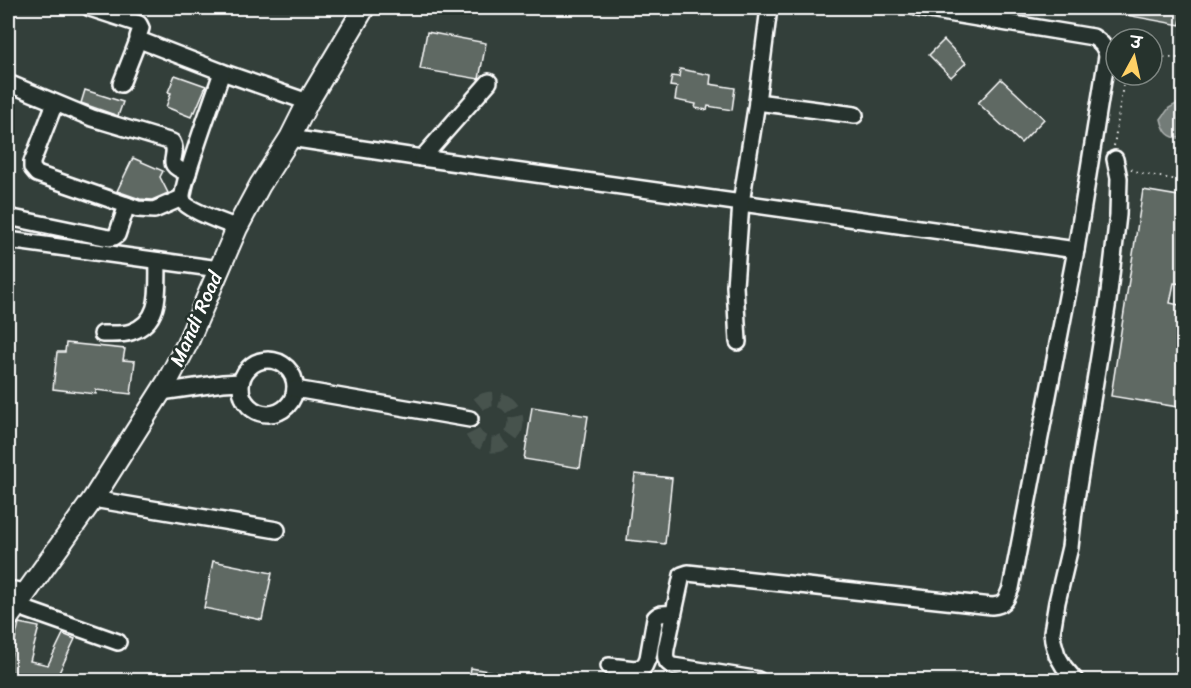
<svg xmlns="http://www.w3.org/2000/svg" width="1191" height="688" font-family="Sriracha,'Playpen Sans Deva',sans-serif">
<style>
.water{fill:#737b78;stroke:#abb0ae;stroke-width:1.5}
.building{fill:#5f6964;stroke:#fff;stroke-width:1.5}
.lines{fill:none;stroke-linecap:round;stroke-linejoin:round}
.minor-tunnel{stroke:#47524e;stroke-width:15;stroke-dasharray:15 8;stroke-linecap:butt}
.minor-casing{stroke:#fff;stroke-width:20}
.tertiary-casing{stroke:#fff;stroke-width:24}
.path{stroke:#fff;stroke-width:2;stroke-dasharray:1.5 4.5;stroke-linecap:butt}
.minor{stroke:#26332d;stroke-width:15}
.tertiary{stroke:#26332d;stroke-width:20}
.labels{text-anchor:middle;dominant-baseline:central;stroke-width:5;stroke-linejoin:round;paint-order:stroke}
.street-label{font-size:20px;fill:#fff;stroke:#26332d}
</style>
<rect width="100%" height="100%" fill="#333f3a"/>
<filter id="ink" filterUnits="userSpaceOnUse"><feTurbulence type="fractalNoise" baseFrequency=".0167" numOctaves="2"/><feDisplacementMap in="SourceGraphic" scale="12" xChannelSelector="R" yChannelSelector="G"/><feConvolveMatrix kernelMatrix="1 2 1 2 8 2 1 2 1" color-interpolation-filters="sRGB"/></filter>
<g filter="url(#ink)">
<!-- water -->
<path class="water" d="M1183 83V138C1169 139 1164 132 1161 119L1169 108 1180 102Z"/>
<!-- building -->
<g class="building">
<polygon points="1115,8 1183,8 1180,25 1115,13"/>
<polygon points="427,32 486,43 479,79 420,69"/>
<polygon points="944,40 966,63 951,77 929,55"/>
<polygon points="680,69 711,75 710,84 735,88 732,110 708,106 707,110 695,108 696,104 675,100 677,87 670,86 672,76 679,77"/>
<polygon points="175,75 206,86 195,112 193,111 191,117 166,107 171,93 168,92"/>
<polygon points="1001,79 1044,119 1021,143 978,103"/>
<polygon points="85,90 123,102 118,116 81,103"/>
<polygon points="133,158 163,171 160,177 168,193 152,200 140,199 117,191"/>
<polygon points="1143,190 1184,197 1184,284 1174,283 1170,303 1184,306 1184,408 1111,396"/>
<polygon points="66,343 125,349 123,360 135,361 131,394 96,390 96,394 53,389 57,352 65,352"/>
<polygon points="532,407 588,416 580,468 524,459"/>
<polygon points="635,474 672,478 665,544 627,540"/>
<polygon points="213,561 272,573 262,620 204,608"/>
<polygon points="19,623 39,627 30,661 48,665 63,634 75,639 55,681 50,681 34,673 33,679 8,673 8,655 11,656"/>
<polygon points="471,668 510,675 510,681 469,681"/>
</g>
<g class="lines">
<!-- minor-tunnel -->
<circle class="minor-tunnel" cx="493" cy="422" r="23"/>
<!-- minor casing -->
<g class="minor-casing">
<g id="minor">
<polyline points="90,8 139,24 141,28 138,37 142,41 222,72 308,102"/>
<path d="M222 72C217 89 178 192 183 201 187 210 226 223 237 228"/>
<path d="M8 83 92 118 172 142C181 158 160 163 188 173"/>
<polyline points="121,84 139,38"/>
<polyline points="757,102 855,115"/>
<polyline points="55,103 32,162 32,168 37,174 138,209 154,210 182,198"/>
<polyline points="290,138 422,158 1076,250"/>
<polyline points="422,158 489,82"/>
<polyline points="8,217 109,238 114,237 117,235 127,205"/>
<polyline points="8,240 219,269"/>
<path d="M102 334C112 334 122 335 131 332 163 321 157 288 158 261"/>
<polyline points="738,342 735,286 741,203 757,102 769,8"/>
<circle cx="268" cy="387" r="27"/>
<polyline points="295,389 470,419"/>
<polyline points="161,392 223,383 241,382"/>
<polyline points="93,499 277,530"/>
<polyline points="8,589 26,592"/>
<polyline points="16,606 118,642"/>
<path d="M609 666 635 669 644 667 648 658 655 618C660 612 666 614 673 614"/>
<path d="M758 680 754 679 673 666C665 663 665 657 666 649L682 575 688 573 992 606C1006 605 1006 599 1011 588L1076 250 1107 56C1105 46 1101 42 1093 37L917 8"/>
<polyline points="1075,680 1064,667 1057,655 1053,641 1052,632 1057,602 1070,547 1074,512 1108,301 1118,215 1119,178 1115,159"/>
<polyline points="1180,680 1184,676"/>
</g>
</g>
<!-- tertiary casing -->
<g class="tertiary-casing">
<polyline id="tertiary" points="8,618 93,499 167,382 187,344 237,228 260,185 290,138 308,102 364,8"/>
</g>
<!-- path -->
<g class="path">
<polyline points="1152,57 1179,58 1184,57"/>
<polyline points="1114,146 1123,85 1127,75"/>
<polyline points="1131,169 1143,174 1184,181"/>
</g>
<!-- minor -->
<use href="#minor" class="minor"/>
<!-- tertiary -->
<use href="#tertiary" class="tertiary"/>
</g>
</g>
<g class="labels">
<!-- street labels -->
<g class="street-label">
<text transform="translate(196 319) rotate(-66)">Mandi Road</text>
</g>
</g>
<!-- margin -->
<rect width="1191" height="688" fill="none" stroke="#26332d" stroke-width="30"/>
<rect x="15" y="15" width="1161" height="658" fill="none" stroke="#fff" stroke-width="2" filter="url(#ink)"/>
<!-- north arrow -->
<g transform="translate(1134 57) rotate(8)"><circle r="28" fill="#26332d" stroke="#7d8581" stroke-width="1.5"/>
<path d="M0-4.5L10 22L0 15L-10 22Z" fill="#ffd166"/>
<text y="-9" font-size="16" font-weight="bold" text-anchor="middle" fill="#ffffff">उ</text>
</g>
</svg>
